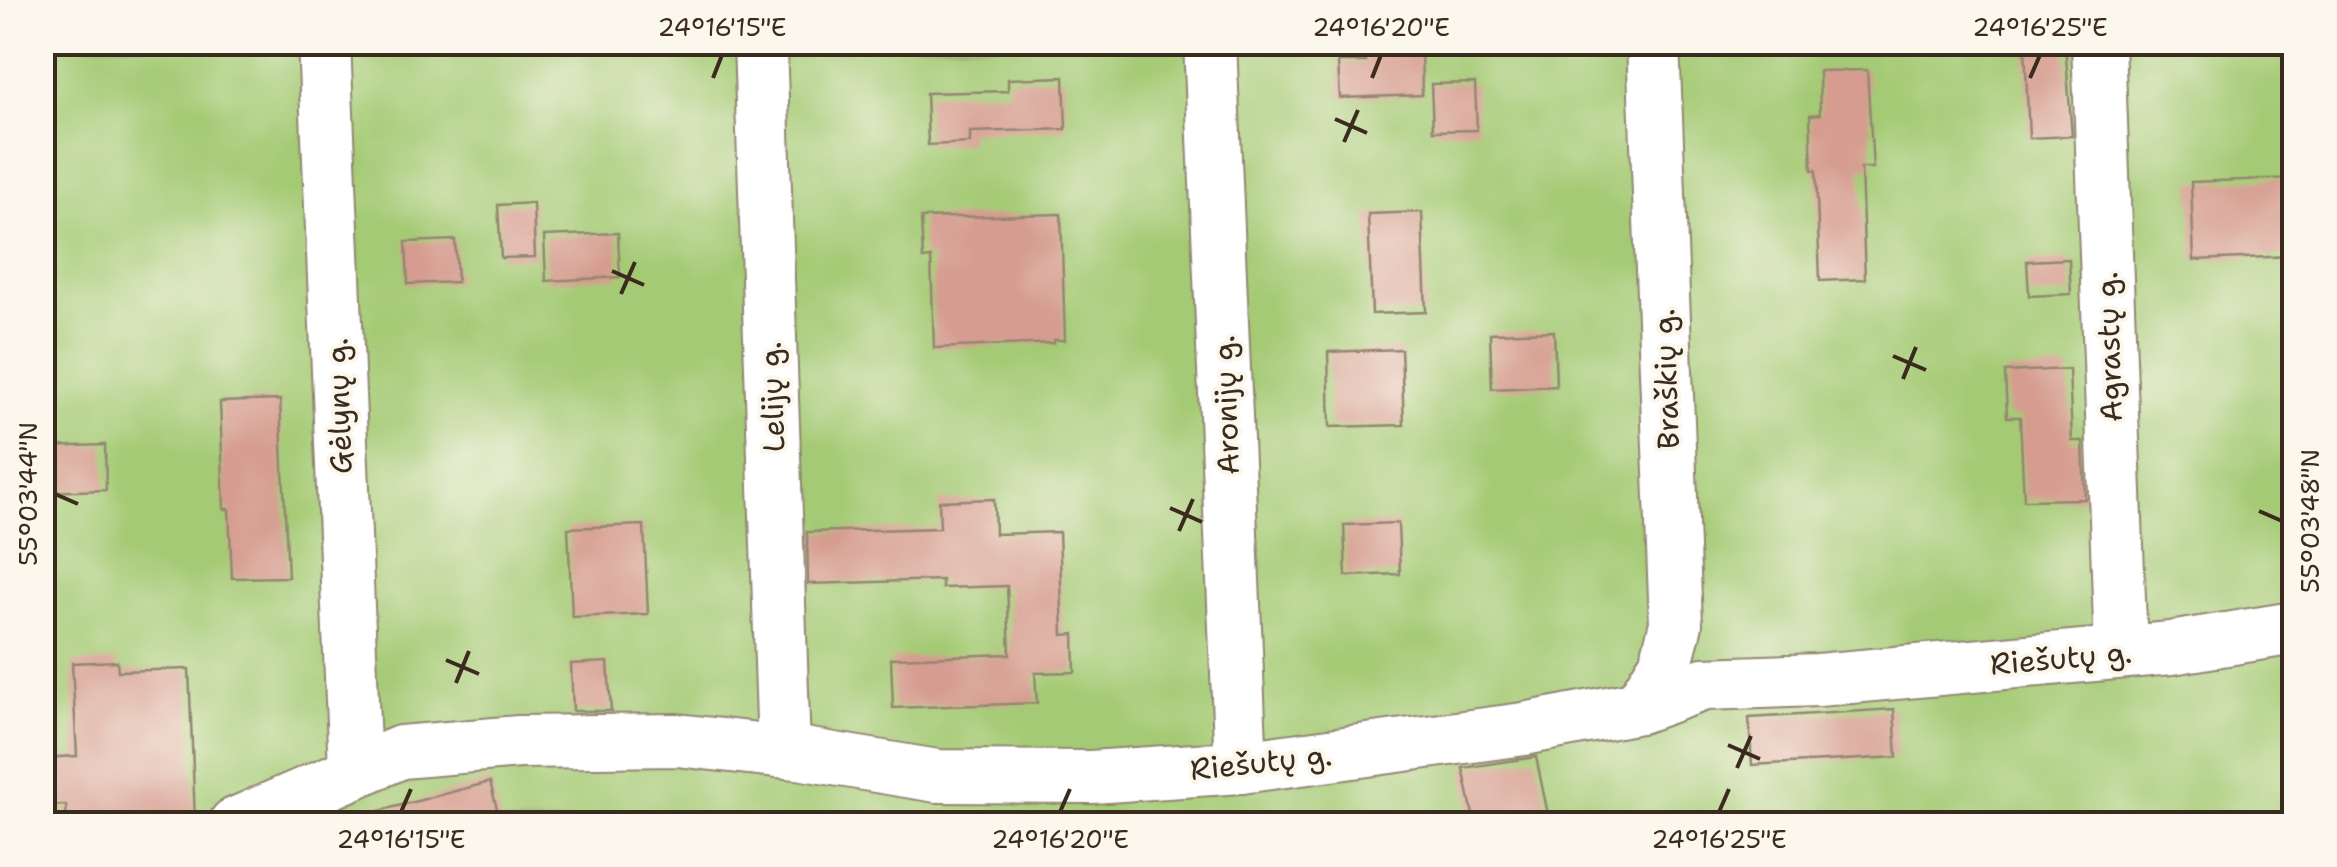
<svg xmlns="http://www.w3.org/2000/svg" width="2337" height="867" font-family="'Shantell Sans',sans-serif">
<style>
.green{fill:#a4ca74;stroke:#707a49;stroke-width:2.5}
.building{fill:#d59c8f}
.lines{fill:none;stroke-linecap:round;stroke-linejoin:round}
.minor-casing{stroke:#938772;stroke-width:56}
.minor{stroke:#fff;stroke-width:52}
.ticks{fill:none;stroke:#3b2a1e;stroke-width:4}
.labels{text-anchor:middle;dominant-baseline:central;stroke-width:8;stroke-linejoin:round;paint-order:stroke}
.street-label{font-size:30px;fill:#3b2a1e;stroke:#fbf7ec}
.neatline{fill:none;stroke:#3b2a1e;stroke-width:4}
.ticks-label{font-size:25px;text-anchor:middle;fill:#3b2a1e}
</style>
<rect width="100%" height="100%" fill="#fbf7ec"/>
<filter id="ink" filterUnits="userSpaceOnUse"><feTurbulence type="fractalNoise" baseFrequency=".01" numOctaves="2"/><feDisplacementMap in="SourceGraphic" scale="20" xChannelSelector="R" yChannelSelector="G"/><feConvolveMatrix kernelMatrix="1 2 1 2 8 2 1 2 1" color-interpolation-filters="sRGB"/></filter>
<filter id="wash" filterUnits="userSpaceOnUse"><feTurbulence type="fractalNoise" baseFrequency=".0048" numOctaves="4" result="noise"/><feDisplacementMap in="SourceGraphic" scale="40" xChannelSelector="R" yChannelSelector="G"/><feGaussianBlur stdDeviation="2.25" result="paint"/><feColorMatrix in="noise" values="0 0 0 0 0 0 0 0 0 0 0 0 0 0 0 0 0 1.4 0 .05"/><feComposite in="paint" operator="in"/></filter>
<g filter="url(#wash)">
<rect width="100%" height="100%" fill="#ebe4c5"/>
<!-- green -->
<rect class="green" x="43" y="43" width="2251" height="781"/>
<g id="blocks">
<!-- building -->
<g class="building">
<polygon points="1365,42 1421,42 1422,95 1340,98 1338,62 1366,62"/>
<polygon points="2065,44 2072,136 2029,138 2025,46"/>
<polygon points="1867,70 1873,168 1861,168 1865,279 1820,281 1816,170 1812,170 1810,115 1820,114 1819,71"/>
<polygon points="1064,77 1066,129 970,132 970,143 928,145 926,93 1008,91 1008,79"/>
<polygon points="1475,83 1477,130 1433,131 1431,84"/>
<polygon points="2294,178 2294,256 2194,260 2191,182"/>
<polygon points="533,203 535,257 501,258 498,205"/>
<polygon points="1422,212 1426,312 1372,314 1368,214"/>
<polygon points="1061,214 1065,340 1054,340 1054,343 934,348 931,258 923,259 921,218"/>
<polygon points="618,233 620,277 546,281 544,236"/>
<polygon points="455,240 457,282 408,284 406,242"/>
<polygon points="2069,259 2071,294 2029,296 2027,261"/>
<polygon points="1554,331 1556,386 1492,389 1490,333"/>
<polygon points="1401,349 1404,425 1330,427 1328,352"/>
<polygon points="2069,369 2072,441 2083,441 2085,499 2024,500 2020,417 2007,417 2005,372"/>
<polygon points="280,400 288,577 232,578 229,509 224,509 220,402"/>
<polygon points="105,445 106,490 44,492 43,447"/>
<polygon points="994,499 995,534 1059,532 1063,635 1074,634 1075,672 1035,673 1037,703 893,708 891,658 1010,654 1007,586 942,588 942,580 808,584 807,532 940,528 939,501"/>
<polygon points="1398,523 1400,574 1346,576 1344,525"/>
<polygon points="644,525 648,614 572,617 568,528"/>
<polygon points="117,661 118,671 189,669 195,821 67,824 66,805 42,806 42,758 77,756 72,663"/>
<polygon points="608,662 611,711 573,711 571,664"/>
<polygon points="1894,709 1897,757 1752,765 1749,718"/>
<polygon points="1536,757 1550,824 1475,824 1463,768"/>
<polygon points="490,782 501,824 376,824 375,812"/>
</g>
</g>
</g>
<g filter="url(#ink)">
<use href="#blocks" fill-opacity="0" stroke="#938772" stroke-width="2.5"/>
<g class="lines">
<!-- minor casing -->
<g class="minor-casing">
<g id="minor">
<polyline points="324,42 355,770"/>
<polyline points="760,42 784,751"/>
<polyline points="1210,42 1241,767"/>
<polyline points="2098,42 2121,652"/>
<polyline points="1639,707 1666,663 1676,624 1653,42"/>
<polyline points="235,824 401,752 519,742 677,740 804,754 937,776 1091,777 1241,767 1524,729 1639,707 1704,684 1818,680 2171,648 2294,628"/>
</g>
</g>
<!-- minor -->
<use href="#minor" class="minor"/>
</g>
</g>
<!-- ticks -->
<path class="ticks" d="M713 78 722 55M1372 78 1381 55M2030 78 2040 55M1335 119 1367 133M1344 142 1358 110M612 271 644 285M621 294 635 262M1893 356 1926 370M1903 379 1916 347M55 494 78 504M1170 508 1202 522M2259 511 2282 521M1179 531 1193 499M446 660 479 674M456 683 469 651M1728 745 1760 759M1737 768 1751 736M401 812 411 789M1060 812 1070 789M1719 812 1729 789"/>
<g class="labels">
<!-- street labels -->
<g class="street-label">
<text transform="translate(2109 347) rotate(-92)">Agrastų g.</text>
<text transform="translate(1666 379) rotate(-92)">Braškių g.</text>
<text transform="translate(772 397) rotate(-92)">Lelijų g.</text>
<text transform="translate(1226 405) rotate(-92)">Aronijų g.</text>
<text transform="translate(339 406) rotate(-92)">Gėlynų g.</text>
<text transform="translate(2061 658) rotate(-5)">Riešutų g.</text>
<text transform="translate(1261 762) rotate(-6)">Riešutų g.</text>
</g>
</g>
<!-- margin -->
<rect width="2337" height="867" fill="none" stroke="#fbf7ec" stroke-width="110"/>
<rect x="55" y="55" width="2227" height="757" class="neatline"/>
<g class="ticks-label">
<text x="722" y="36">24°16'15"E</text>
<text x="1381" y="36">24°16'20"E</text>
<text x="2040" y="36">24°16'25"E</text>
<text transform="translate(28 494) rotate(-90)" y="9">55°03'44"N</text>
<text transform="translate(2310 521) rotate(-90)" y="9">55°03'48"N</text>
<text x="401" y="848">24°16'15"E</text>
<text x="1060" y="848">24°16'20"E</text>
<text x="1719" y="848">24°16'25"E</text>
</g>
</svg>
